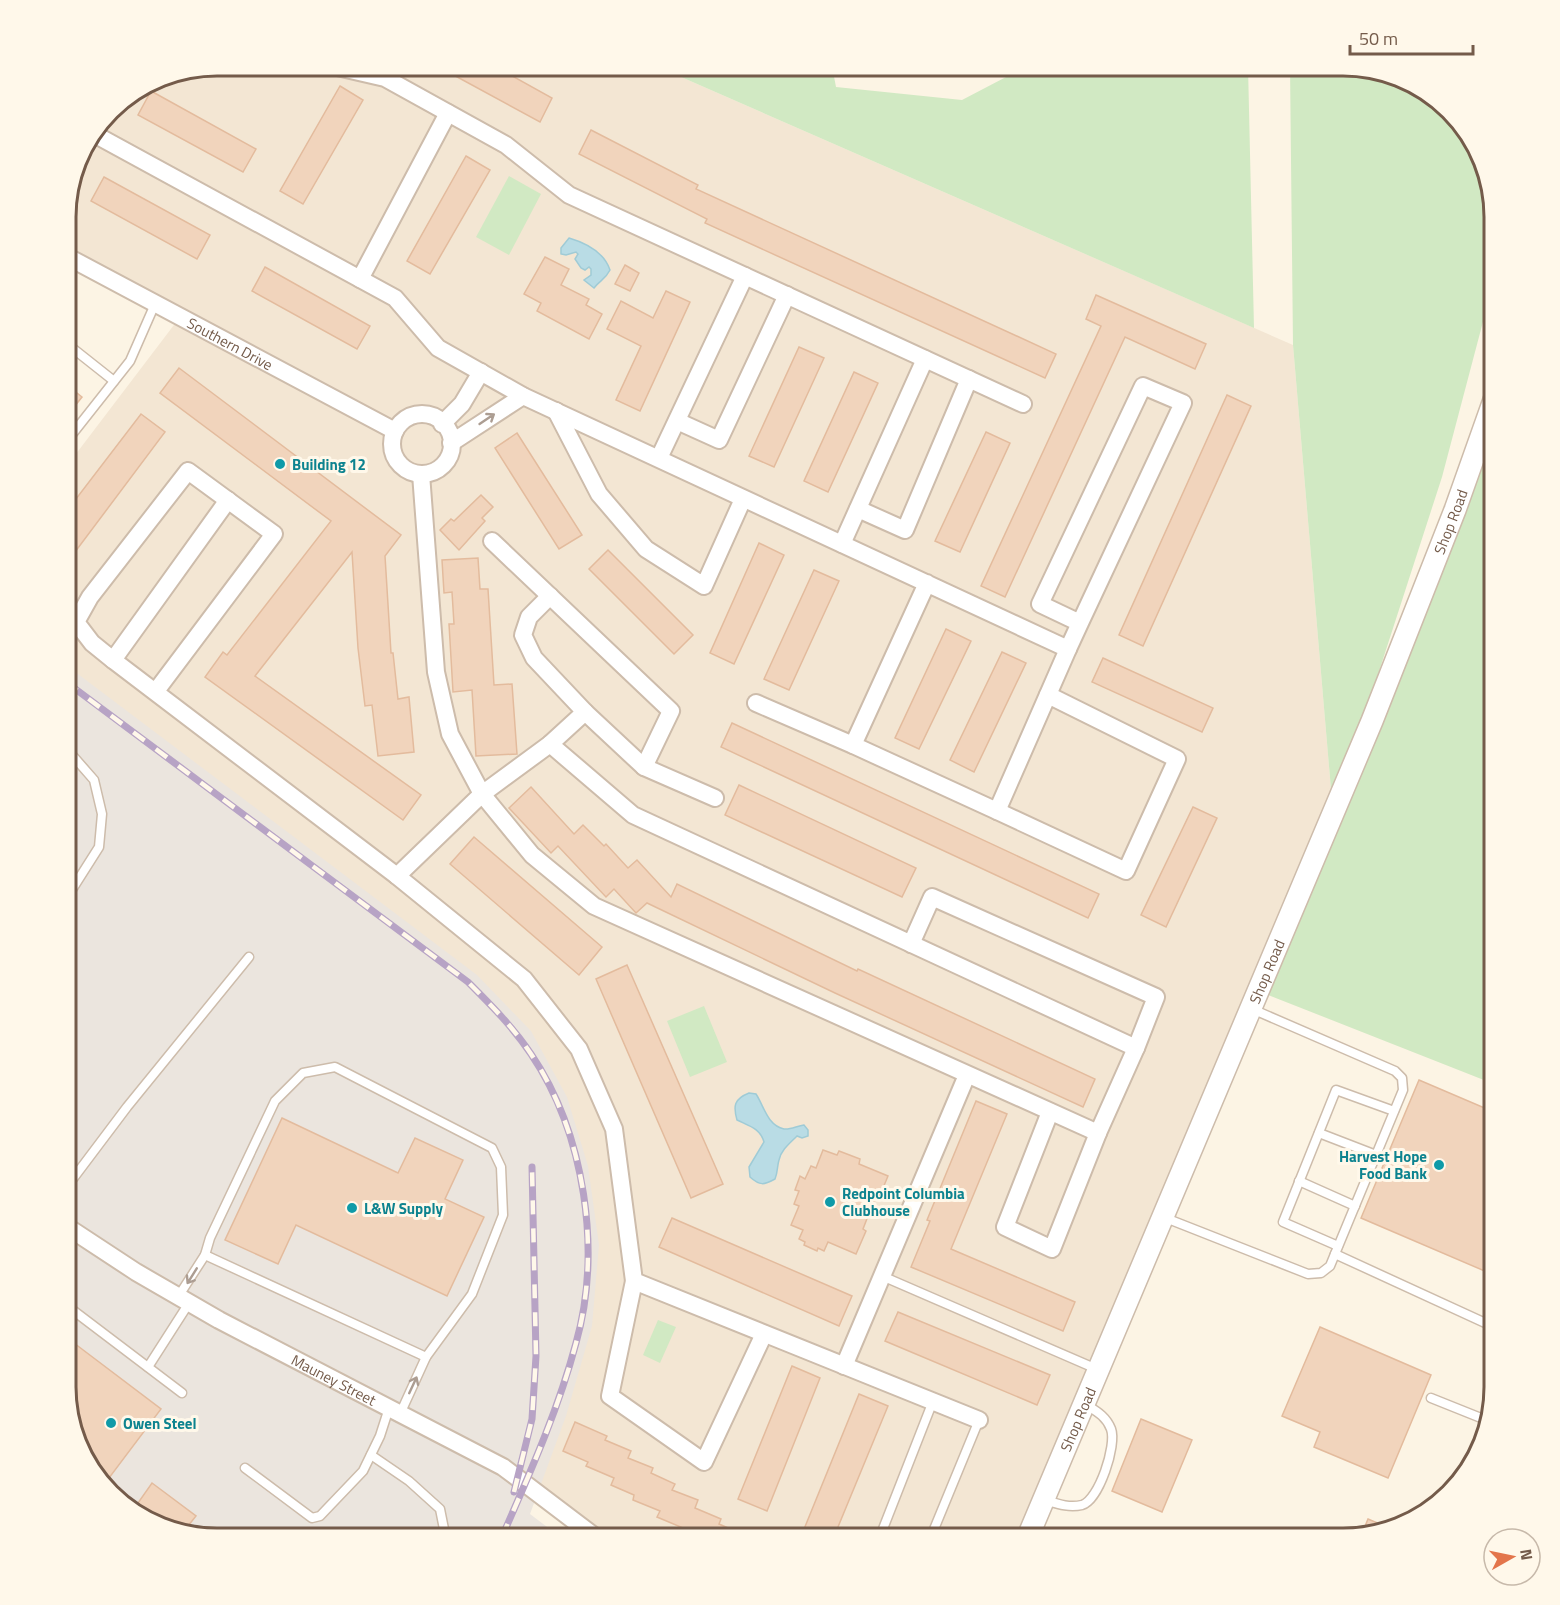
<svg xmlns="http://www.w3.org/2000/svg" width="1560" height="1605" font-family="'Titillium Web',sans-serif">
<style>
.residential{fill:#f3e6d3}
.industrial{fill:#ebe5de}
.green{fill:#d1e9c3}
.water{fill:#b9dce5;stroke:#9fcbd6;stroke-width:1.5}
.building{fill:#f1d4bc;stroke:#e3bb9d;stroke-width:1.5}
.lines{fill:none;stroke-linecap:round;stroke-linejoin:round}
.service-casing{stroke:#cdbcab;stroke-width:11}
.minor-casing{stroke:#cdbcab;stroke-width:20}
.tertiary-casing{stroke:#cdbcab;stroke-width:24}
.service{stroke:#fff;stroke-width:8}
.minor{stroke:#fff;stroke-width:16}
.tertiary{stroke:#fff;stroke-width:21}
.rail-casing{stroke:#b7a3c5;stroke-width:7}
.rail{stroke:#fff8ea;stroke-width:4.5;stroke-dasharray:14;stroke-linecap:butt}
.oneway{stroke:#ac9d92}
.culture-dot{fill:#0f9aa8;stroke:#fff8ea;stroke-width:2}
.labels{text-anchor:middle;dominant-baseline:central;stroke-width:6;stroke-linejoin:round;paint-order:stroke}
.street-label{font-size:15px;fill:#745b4a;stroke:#fff8ea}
.culture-label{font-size:15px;font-weight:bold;fill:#0d838f;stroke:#fff8ea;text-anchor:start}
.rim{fill:none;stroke:#745b4a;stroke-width:3}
</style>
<rect width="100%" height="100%" fill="#fcf4e4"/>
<!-- residential -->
<polygon class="residential" points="217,66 656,66 1293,345 1333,813 1027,1539 598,1539 525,1484 66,666 66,467 180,317 66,256 66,207 81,151 117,104 160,77"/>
<!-- industrial -->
<polygon class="industrial" points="66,665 477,975 531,1031 567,1097 588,1166 599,1245 592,1326 566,1416 530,1514 563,1539 217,1539 151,1524 103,1487 74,1437 66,1388"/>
<!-- green -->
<g class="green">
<polygon points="656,66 832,66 836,87 962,100 1027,66 1248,66 1254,328"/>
<polygon points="1290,66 1352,66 1410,82 1457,118 1486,168 1494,217 1494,280 1442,477 1337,801 1494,400 1494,1084 1258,991 1333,813 1293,345"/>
<polygon points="509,176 541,194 509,255 476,237"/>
<polygon points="704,1006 727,1062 690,1077 667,1021"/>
<polygon points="658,1320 676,1327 660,1363 643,1355"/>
</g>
<!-- water -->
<g class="water">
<path d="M569 238C586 243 604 252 610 270 605 280 600 280 594 288L584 280 591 275V269L589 267 585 270 581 268 575 259 578 254 576 252 566 255 561 254V248Z"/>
<path d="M749 1093 756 1094C764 1106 767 1125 784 1129 790 1130 797 1126 804 1125L808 1130V1136L802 1138 797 1136C790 1143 781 1150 779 1160 777 1166 778 1172 775 1179 764 1185 760 1186 750 1177L749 1167 764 1142C760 1128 749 1126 737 1120 733 1106 734 1099 749 1093Z"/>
</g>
<!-- building -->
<g class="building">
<polygon points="437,66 494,66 552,98 540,122"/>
<polygon points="340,86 363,100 303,204 280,191"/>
<polygon points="151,91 256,149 243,172 138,115"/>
<polygon points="591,130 698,185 696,189 1056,354 1045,378 705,223 707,219 579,154"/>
<polygon points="466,156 490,170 430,274 407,261"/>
<polygon points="104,177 210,235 197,259 91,201"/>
<polygon points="545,257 569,269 561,285 589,299 586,305 602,314 589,339 537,311 541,303 524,294"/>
<polygon points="625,265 639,273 630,291 615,284"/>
<polygon points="265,267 370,326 357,349 252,291"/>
<polygon points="666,291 690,302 640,411 616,400 641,346 607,329 621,301 653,318"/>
<polygon points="1096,295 1206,344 1195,369 1125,337 1005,597 981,586 1101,326 1086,319"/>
<polygon points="799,347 824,358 774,467 749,456"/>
<polygon points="179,368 401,535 385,556 391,653 393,653 398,699 409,697 414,752 378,756 372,705 365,706 358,648 352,552 255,676 421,795 403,820 205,677 223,652 227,655 331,521 160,393"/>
<polygon points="854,372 878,383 828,492 804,481"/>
<polygon points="66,384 82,397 66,417"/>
<polygon points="1227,395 1251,406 1143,646 1119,635"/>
<polygon points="141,414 165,432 66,564 66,512"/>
<polygon points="986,432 1010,443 960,552 935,541"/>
<polygon points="517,433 582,535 559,549 495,448"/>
<polygon points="481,495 493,507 482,518 485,521 459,550 440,530 451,519 454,521"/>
<polygon points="759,543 784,555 734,664 710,653"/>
<polygon points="608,550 693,635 674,654 589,569"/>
<polygon points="478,558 480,589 488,589 494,685 512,684 517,754 476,756 472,690 453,692 449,624 454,624 452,592 444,593 442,560"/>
<polygon points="814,570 839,581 789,690 764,679"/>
<polygon points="946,629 971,641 919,749 895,738"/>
<polygon points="1002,652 1026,663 974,772 950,760"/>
<polygon points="1103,658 1213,708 1202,732 1092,682"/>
<polygon points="732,723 1099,894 1088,918 721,747"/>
<polygon points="739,785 916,868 902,897 725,815"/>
<polygon points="531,787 574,834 583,825 604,846 606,844 628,868 637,860 671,897 677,884 857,971 858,969 1095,1079 1083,1107 835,993 647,903 636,913 614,889 606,897 558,846 551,853 509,808"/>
<polygon points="1193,807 1217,818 1166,927 1141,915"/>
<polygon points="474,837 602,947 579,975 450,864"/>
<polygon points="627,965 723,1184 691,1198 596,979"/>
<polygon points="1419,1080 1494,1112 1494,1275 1361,1218"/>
<polygon points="976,1101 1007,1114 951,1249 1075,1302 1063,1331 911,1267 930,1221 927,1220"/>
<polygon points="282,1118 398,1173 415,1138 463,1160 445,1199 484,1217 447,1296 296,1225 278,1264 225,1240"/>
<polygon points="823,1150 837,1155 839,1151 860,1159 859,1164 888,1176 878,1200 875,1198 863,1229 866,1231 856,1254 828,1242 824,1251 818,1248 817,1251 804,1245 805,1242 799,1239 803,1230 791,1225 799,1206 794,1204 799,1191 795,1190 800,1176 805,1179 811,1166 816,1168"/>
<polygon points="672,1218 852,1296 839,1326 659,1247"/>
<polygon points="898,1312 1050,1375 1037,1405 885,1341"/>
<polygon points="1320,1327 1431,1375 1388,1478 1314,1447 1320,1432 1282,1416"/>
<polygon points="66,1337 161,1409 103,1486 74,1437 66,1388"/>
<polygon points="792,1366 820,1378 767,1511 738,1499"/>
<polygon points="859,1394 888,1406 833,1539 800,1539"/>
<polygon points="1141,1419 1192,1440 1162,1512 1112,1491"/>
<polygon points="575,1422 607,1436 605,1440 631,1451 628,1458 653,1468 651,1473 675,1484 672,1490 698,1500 695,1508 721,1519 719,1524 754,1539 694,1539 681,1534 683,1528 657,1517 660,1511 633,1500 634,1495 611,1485 614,1478 586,1466 588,1462 563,1451"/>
<polygon points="152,1483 196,1516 184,1531 151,1524 133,1510"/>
<polygon points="1368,1519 1394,1530 1361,1536"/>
</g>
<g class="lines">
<!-- service casing -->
<g class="service-casing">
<g id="service">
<polyline points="66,343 114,381"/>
<polyline points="66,442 130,361 155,304"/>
<polyline points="66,899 99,847 102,814 94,780 66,748"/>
<polyline points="1319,1133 1376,1155"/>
<polyline points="1299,1181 1355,1206"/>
<polyline points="66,1188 127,1107 249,957"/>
<polyline points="1163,1217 1308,1274 1321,1273 1330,1266 1403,1090 1402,1078 1395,1071 1252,1009"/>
<polyline points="1338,1246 1283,1222 1336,1090 1394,1111"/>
<polyline points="1335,1254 1494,1327"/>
<polyline points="205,1255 426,1357"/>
<polyline points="882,1276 1099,1370"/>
<polyline points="178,1297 205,1255 210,1238 275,1101 303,1073 335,1067 492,1148 501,1167 503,1215 472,1294 426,1357 400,1414"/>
<polyline points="66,1305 182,1393"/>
<polyline points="148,1367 189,1303"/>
<polyline points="1431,1398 1486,1420"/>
<polyline points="371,1455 409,1481 440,1509 446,1539"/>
<polyline points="245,1468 312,1518 320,1516 363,1471 380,1436 389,1408"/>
<path d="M1045 1500C1058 1504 1069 1508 1082 1505 1099 1500 1117 1445 1111 1429 1106 1416 1096 1411 1085 1404"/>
<polyline points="879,1539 933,1401"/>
<polyline points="930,1539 979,1420"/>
</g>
</g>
<!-- minor casing -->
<g class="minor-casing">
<g id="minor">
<polyline points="333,66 385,78 506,145 569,195 1023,404"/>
<polyline points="94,134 395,298 438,348 523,396 1068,649 997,811 853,745 927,583"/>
<path id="s1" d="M66 256 395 431"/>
<polyline points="360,279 448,113"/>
<polyline points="556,411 599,494 646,549 704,586 743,499"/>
<circle cx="422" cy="444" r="30"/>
<polyline points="677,421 719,440 787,295"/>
<polyline points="442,424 462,404 481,372"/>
<polyline points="451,443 523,396"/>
<polyline points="659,458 745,276"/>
<polyline points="421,474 436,672 450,734 482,794 532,855 594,906 1098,1133 1136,1048 633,815 550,744 482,794 397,876 524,979 579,1049 614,1129 634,1281 979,1420"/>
<polyline points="858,509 905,530 969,379"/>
<polyline points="492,541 671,711 644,767"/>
<polyline points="842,544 925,359"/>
<polyline points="550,596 529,617 523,635 534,658 585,712"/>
<polyline points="1068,649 1080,623 1183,403 1143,386 1040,604 1080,623"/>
<polyline points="113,660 228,500"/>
<polyline points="156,691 274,534 188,471 90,597 76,622 92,643 113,660 397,876"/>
<polyline points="756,703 853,745"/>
<polyline points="550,744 585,712 644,767 715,798"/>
<polyline points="997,811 1126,871 1177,759 1048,695"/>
<polyline points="911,944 932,897 1156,997 1136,1048"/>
<polyline points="1050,1112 1005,1227 1052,1249 1098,1133"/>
<path id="s2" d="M66 1226 136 1272 219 1320 503 1467 598 1539"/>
<polyline points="634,1281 610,1396 704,1462 764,1334"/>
<polyline points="844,1366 967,1075"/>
</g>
</g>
<!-- tertiary casing -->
<g class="tertiary-casing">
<g id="tertiary">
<path id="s3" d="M1027 1539 1372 721 1455 510 1494 400"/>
</g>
</g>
<!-- service -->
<use href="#service" class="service"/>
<!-- minor -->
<use href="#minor" class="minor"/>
<!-- tertiary -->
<use href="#tertiary" class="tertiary"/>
<!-- rail casing -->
<g class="rail-casing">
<g id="rail">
<path d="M66 682 468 982C491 1005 513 1027 531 1054 585 1134 602 1251 576 1343 558 1411 529 1475 501 1539"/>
<polyline points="514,1492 532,1419 536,1356 532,1167"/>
</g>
</g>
<!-- rail -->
<use href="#rail" class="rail"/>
</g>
<!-- one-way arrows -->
<defs><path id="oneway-shaft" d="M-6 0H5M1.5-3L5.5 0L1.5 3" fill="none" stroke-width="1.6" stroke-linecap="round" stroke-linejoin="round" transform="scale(1.5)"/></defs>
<g class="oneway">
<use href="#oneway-shaft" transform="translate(487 419) rotate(-34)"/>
<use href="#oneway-shaft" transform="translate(192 1276) rotate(122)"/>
<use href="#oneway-shaft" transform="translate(413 1385) rotate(-65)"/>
</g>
<!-- markers -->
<g class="culture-dot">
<circle cx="280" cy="464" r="6"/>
<circle cx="1439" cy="1165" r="6"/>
<circle cx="830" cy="1202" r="6"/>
<circle cx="352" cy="1208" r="6"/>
<circle cx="111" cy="1423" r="6"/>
</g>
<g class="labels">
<!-- street labels -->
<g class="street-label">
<text stroke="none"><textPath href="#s1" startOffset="186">Southern Drive</textPath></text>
<text stroke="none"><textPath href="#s3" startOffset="1102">Shop Road</textPath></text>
<text stroke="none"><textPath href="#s3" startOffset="616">Shop Road</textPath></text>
<text stroke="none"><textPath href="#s2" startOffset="309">Mauney Street</textPath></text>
<text stroke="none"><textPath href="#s3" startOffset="130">Shop Road</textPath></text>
</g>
<!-- culture labels -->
<g class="culture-label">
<text x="292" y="464">Building 12</text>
<text x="1427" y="1156" text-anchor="end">Harvest Hope<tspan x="1427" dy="17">Food Bank</tspan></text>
<text x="842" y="1193">Redpoint Columbia<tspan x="842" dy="17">Clubhouse</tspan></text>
<text x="364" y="1208">L&amp;W Supply</text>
<text x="123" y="1423">Owen Steel</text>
</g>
</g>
<!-- crop -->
<path d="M0 0H1560V1605H0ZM217 76H1343A141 141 0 0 1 1484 217V1387A141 141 0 0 1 1343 1528H217A141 141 0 0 1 76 1387V217A141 141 0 0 1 217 76Z" fill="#fff8ea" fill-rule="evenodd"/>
<path class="rim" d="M217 76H1343A141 141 0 0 1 1484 217V1387A141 141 0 0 1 1343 1528H217A141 141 0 0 1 76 1387V217A141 141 0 0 1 217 76Z"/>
<!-- north arrow -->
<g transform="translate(1512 1557) rotate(81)"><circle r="28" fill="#fff8ea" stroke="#c7b9aa" stroke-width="1.5"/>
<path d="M0-4.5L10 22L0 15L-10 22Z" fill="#e3754b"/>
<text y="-9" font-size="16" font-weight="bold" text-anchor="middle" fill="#745b4a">N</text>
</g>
<!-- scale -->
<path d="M1350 45v9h123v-9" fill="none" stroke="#745b4a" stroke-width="3"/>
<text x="1359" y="45" font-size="18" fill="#745b4a" stroke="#fff8ea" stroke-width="4.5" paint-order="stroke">50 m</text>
</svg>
